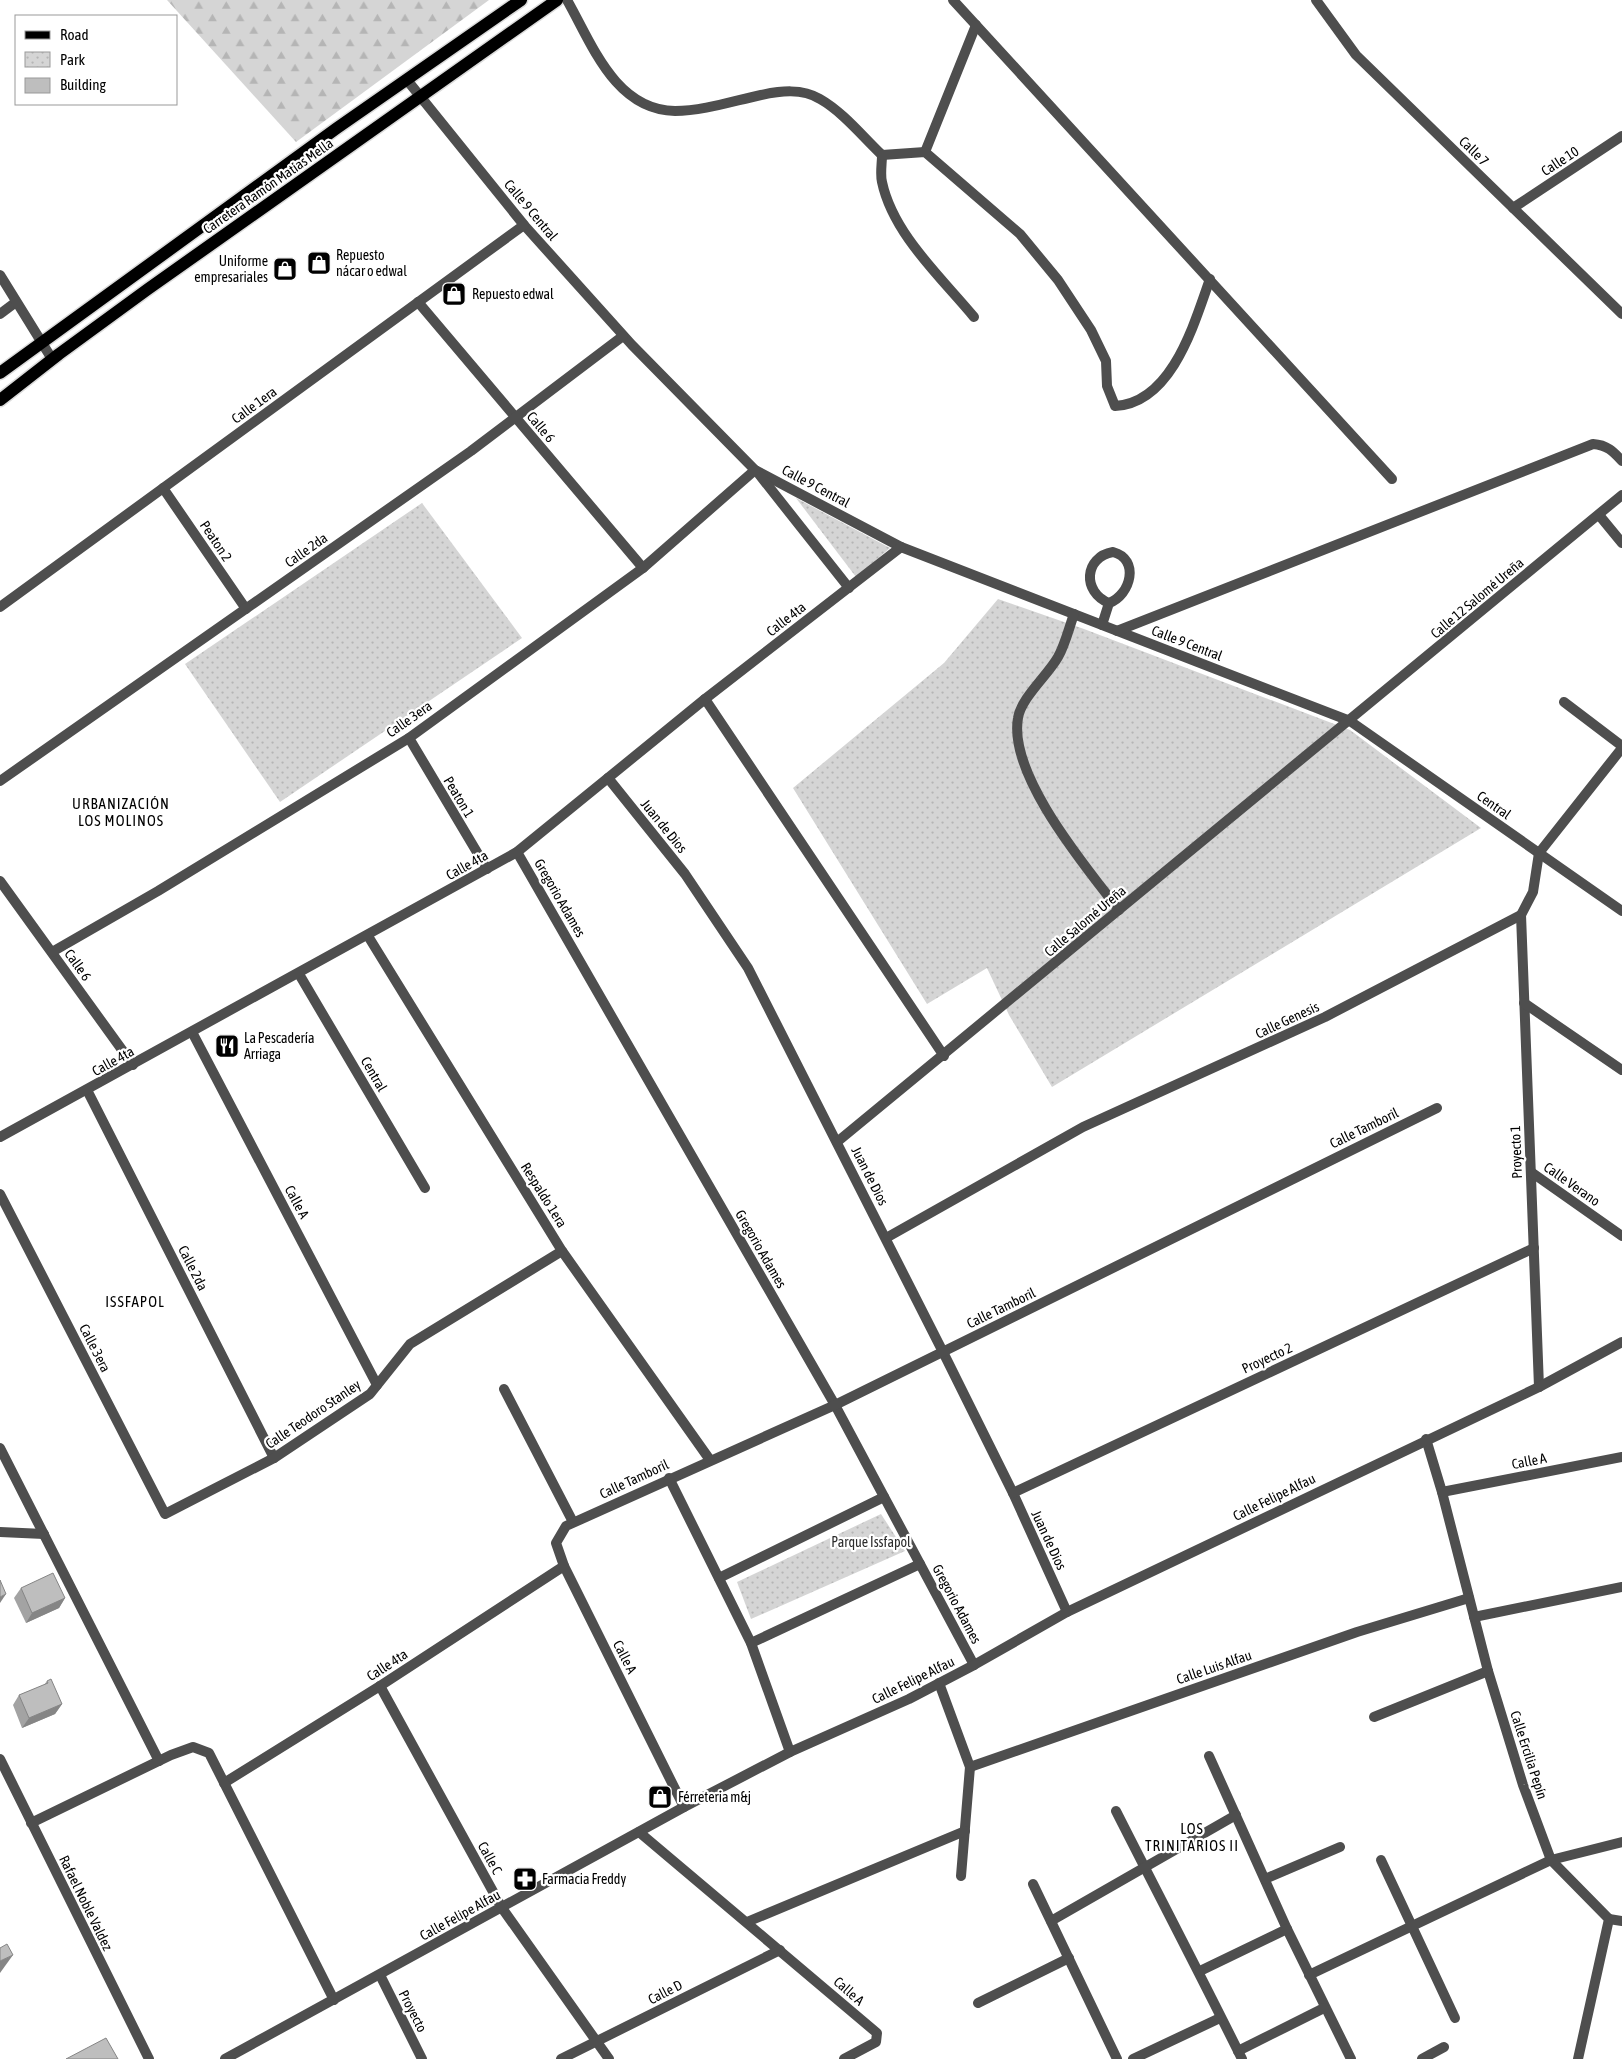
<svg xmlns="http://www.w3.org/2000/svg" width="1622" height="2059" font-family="'Asap Condensed',sans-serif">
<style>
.forest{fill:url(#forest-firs)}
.park{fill:url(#park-dots)}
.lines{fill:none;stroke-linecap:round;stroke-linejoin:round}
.primary-casing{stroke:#dbdbdb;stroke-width:15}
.service{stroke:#4e4e4e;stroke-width:10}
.minor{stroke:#4e4e4e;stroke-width:10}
.primary{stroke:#000;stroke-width:12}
.wall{fill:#a3a3a3}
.shaded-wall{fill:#858585}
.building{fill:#bebebe;stroke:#858585}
.labels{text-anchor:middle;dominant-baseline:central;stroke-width:4.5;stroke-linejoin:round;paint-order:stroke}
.street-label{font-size:14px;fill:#000;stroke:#fff}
.poi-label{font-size:14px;fill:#000;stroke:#fff;text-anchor:start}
.park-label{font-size:14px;fill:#2c2c2c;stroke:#fff}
.neighbourhood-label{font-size:15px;letter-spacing:1px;fill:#000;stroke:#fff}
</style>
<defs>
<pattern id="forest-firs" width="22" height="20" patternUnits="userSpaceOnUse" patternTransform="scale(1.25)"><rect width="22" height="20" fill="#d5d5d5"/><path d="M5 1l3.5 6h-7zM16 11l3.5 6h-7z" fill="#b5b5b5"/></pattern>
<pattern id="park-dots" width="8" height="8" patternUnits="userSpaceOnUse" patternTransform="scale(1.25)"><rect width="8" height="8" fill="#d5d5d5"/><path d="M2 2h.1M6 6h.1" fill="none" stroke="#b5b5b5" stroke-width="1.8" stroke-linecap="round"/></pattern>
</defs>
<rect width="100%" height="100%" fill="#fff"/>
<!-- forest -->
<polygon class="forest" points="167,0 489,0 296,142"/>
<!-- park -->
<g class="park">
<polygon points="796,498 890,548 856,577"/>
<polygon points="422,503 522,638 280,802 185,664"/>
<polygon points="998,599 1084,629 1350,730 1481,828 1052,1087 1009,1015 987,968 927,1004 793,788 944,663"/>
<polygon points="881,1514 905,1551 751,1619 737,1582"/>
</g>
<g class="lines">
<!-- primary casing -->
<g class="primary-casing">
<g id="primary">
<polyline points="0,373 337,128 521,0"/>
<polyline points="0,400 59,354 148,289 557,0"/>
</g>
</g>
<!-- service -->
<g class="service">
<path d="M567 0C592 44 615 110 675 111 703 111 733 101 761 95 780 91 802 88 820 99 843 112 863 137 882 155 882 164 880 174 882 182 893 234 941 277 974 317"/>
<polyline points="953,0 1392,479"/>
<polyline points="925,152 976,25"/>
<path d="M882 155 925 152 1020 234 1058 280 1091 330 1106 361 1107 386 1115 406C1172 403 1194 324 1210 279"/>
<polyline points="0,314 16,302"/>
<path d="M1113 552C1140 559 1131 595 1109 603 1082 592 1084 557 1113 552Z"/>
<polyline points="1102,625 1109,603"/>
</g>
<!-- minor -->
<g class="minor">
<polyline points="1316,0 1356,55 1622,314"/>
<polyline points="407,80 524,225 632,345 755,470 901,547 1350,721 1622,911"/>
<polyline points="1513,208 1622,136"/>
<polyline points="0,275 52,359"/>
<polyline points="418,302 643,568"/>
<polyline points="758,473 849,588"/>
<polyline points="163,488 246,609"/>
<polyline points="1599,515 1622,543"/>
<polyline points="0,607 524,225"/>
<path d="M1074 614C1069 628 1065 645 1058 657 1048 675 1021 698 1018 718 1008 775 1086 867 1119 910"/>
<path d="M1117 631 1593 444C1607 445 1613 451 1622 461"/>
<polyline points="705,699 944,1056"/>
<polyline points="1564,702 1622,746"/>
<polyline points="409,738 487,869"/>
<polyline points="608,778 685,874 748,968 943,1352 1013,1493 1067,1612"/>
<polyline points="0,781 471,451 623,336"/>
<polyline points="517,852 835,1405 974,1665"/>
<polyline points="0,881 133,1065"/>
<polyline points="1521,915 1539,1387"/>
<polyline points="368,936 562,1251 710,1460"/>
<polyline points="52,952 158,891 409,738 643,568 755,470"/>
<polyline points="299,974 425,1188"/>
<polyline points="1524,1003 1622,1070"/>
<polyline points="192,1032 377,1385"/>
<polyline points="87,1090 274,1458"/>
<polyline points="0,1137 517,852 705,699 901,547"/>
<polyline points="837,1142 1622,495"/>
<polyline points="1531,1172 1622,1236"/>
<polyline points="0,1194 165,1514 274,1458 370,1394 410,1344 562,1251"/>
<polyline points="886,1238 1083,1127 1325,1017 1521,915 1533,892 1539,853 1622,748"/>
<polyline points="504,1389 573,1522"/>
<polyline points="1426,1439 1442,1492 1488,1671 1523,1785 1551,1860 1609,1919 1578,2059"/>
<polyline points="0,1448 159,1761"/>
<polyline points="669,1478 751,1643 790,1752"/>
<polyline points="1442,1492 1622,1457"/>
<polyline points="1013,1493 1534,1248"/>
<polyline points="0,1532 44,1534"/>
<polyline points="719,1578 884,1497"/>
<polyline points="1474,1617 1622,1587"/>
<polyline points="751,1643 920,1564"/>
<polyline points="939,1683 970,1767 961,1876"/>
<polyline points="380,1686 502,1908 609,2059"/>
<polyline points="1374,1717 1488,1671"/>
<polyline points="1209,1756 1287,1929 1351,2059"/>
<polyline points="0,1759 149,2059"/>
<polyline points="970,1767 1357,1632 1469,1598"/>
<polyline points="224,1783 380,1686 564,1566"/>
<polyline points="684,1807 564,1566 556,1543 566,1526 835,1405 1437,1108"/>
<path d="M1116 1811C1158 1894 1201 1976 1242 2059"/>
<polyline points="31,1823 171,1755 193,1747 209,1753 334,2000"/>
<polyline points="639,1832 877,2033 876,2042 844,2059"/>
<polyline points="1381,1860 1455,2018"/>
<polyline points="1265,1879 1340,1847"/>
<polyline points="1033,1884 1117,2059"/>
<polyline points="1609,1919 1622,1921"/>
<polyline points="1051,1921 1236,1815"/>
<polyline points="747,1922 965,1831"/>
<polyline points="1200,1971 1287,1929"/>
<polyline points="380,1975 422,2059"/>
<polyline points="1309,1975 1551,1860 1622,1842"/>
<polyline points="978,2003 1069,1958"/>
<polyline points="1238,2051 1324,2008"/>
<polyline points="225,2059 684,1807 790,1752 909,1699 974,1665 1067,1612 1539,1387 1622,1342"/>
<polyline points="561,2059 780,1950"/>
<polyline points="1133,2059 1220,2018"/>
<polyline points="1422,2059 1444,2047"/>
</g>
<!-- primary -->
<use href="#primary" class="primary"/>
</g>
<!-- wall -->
<g class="wall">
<polygon points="21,1588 65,1598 59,1608 26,1623 14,1598"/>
<polygon points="47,1681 62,1704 55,1714 22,1728 13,1705 19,1695 44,1685"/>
</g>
<!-- shaded-wall -->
<g class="shaded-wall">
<polygon points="6,1594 0,1603 0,1597"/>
<polygon points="65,1598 59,1608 26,1623 32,1613"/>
<polygon points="62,1704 55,1714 22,1728 29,1718"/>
<polygon points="13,1955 0,1973 0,1961"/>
</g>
<!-- building -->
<g class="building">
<polygon points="53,1573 65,1598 32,1613 21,1588"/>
<polygon points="0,1580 6,1594 0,1597"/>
<polygon points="51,1679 62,1704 29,1718 19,1695 48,1683 47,1681"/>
<polygon points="7,1944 13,1955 0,1961 0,1948"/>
<polygon points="106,2038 118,2059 66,2059"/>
</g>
<!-- icons -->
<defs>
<g id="shop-square" transform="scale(1.25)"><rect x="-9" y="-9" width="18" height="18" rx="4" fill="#000" stroke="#fff"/><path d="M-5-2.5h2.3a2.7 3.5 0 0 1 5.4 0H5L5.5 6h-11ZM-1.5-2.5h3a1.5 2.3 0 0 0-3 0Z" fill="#fff"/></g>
<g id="restaurant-square" transform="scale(1.25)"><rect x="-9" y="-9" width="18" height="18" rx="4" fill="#000" stroke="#fff"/><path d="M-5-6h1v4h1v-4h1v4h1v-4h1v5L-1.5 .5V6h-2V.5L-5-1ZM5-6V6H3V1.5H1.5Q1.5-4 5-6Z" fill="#fff"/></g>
<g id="pharmacy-square" transform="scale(1.25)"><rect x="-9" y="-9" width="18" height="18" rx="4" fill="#000" stroke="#fff"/><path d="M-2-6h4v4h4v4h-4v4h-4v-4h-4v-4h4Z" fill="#fff"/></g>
</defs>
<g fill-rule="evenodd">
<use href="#shop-square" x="319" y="263"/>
<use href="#shop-square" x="285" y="269"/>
<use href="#shop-square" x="454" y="294"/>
<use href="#restaurant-square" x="227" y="1046"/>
<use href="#shop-square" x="660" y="1797"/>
<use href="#pharmacy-square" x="525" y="1879"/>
</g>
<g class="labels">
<!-- street labels -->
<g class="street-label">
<text transform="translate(1474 151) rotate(44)">Calle 7</text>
<text transform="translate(1560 161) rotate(-33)">Calle 10</text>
<text transform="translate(268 186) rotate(-35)">Carretera Ramón Matías Mella</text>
<text transform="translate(531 210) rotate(50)">Calle 9 Central</text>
<text transform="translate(254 405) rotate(-36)">Calle 1era</text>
<text transform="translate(541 427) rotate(50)">Calle 6</text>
<text transform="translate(816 486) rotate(28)">Calle 9 Central</text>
<text transform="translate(216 541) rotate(56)">Peaton 2</text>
<text transform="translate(306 550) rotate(-35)">Calle 2da</text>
<text transform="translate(1477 598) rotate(-40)">Calle 12 Salomé Ureña</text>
<text transform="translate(786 619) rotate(-38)">Calle 4ta</text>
<text transform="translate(1187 643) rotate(21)">Calle 9 Central</text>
<text transform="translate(409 719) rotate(-35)">Calle 3era</text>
<text transform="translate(459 797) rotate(59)">Peaton 1</text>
<text transform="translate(1494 805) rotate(35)">Central</text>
<text transform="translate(664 826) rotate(51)">Juan de Dios</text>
<text transform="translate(467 865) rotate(-29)">Calle 4ta</text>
<text transform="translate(560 898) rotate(60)">Gregorio Adames</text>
<text transform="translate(1085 921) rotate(-40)">Calle Salomé Ureña</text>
<text transform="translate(78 965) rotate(54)">Calle 6</text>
<text transform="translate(1287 1020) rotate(-25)">Calle Genesis</text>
<text transform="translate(113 1061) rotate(-29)">Calle 4ta</text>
<text transform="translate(374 1074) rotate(60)">Central</text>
<text transform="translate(1364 1128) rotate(-26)">Calle Tamboril</text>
<text transform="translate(1516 1152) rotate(-92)">Proyecto 1</text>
<text transform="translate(870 1176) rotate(63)">Juan de Dios</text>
<text transform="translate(1572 1184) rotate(35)">Calle Verano</text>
<text transform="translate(544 1195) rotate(58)">Respaldo 1era</text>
<text transform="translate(297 1202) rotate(62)">Calle A</text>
<text transform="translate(761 1249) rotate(60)">Gregorio Adames</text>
<text transform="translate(193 1268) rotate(63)">Calle 2da</text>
<text transform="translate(1001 1308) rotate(-26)">Calle Tamboril</text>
<text transform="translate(95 1348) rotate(63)">Calle 3era</text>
<text transform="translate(1267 1358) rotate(-25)">Proyecto 2</text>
<text transform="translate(313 1414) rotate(-34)">Calle Teodoro Stanley</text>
<text transform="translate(1529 1461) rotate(-11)">Calle A</text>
<text transform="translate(634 1479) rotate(-25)">Calle Tamboril</text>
<text transform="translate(1274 1497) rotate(-26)">Calle Felipe Alfau</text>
<text transform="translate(1049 1540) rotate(65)">Juan de Dios</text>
<text transform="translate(957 1604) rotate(62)">Gregorio Adames</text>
<text transform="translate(625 1657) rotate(63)">Calle A</text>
<text transform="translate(387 1665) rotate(-33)">Calle 4ta</text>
<text transform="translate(1214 1667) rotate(-19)">Calle Luis Alfau</text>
<text transform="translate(913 1680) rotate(-26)">Calle Felipe Alfau</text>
<text transform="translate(1529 1755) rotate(72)">Calle Ercilia Pepín</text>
<text transform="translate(490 1858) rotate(61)">Calle C</text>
<text transform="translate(86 1903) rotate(64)">Rafael Noble Valdez</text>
<text transform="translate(460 1915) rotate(-29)">Calle Felipe Alfau</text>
<text transform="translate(849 1991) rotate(41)">Calle A</text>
<text transform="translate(665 1992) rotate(-27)">Calle D</text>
<text transform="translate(413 2011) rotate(63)">Proyecto</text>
</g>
<!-- poi labels -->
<g class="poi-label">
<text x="336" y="255">Repuesto<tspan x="336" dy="16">nácar o edwal</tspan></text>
<text x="268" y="261" text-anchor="end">Uniforme<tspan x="268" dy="16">empresariales</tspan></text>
<text x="472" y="294">Repuesto edwal</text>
<text x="244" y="1038">La Pescadería<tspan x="244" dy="16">Arriaga</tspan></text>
<text x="678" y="1797">Férreteria m&amp;j</text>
<text x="542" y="1879">Farmacia Freddy</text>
</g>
<!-- park labels -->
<g class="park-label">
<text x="871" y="1542">Parque Issfapol</text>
</g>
<!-- neighbourhood labels -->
<g class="neighbourhood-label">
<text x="121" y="803">URBANIZACIÓN<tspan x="121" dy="17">LOS MOLINOS</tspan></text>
<text x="135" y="1301">ISSFAPOL</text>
<text x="1192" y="1828">LOS<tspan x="1192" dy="17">TRINITARIOS II</tspan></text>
</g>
</g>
<!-- legend -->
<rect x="15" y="15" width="162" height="90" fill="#ffffff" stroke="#999999"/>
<rect x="25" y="31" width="25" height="8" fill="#000000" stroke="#999999"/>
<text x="60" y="40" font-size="15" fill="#000000">Road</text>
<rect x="25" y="52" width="25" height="15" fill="url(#park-dots)" stroke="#999999"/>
<text x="60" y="65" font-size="15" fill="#000000">Park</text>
<rect x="25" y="78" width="25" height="15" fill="#bebebe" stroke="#999999"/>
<text x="60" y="90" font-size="15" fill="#000000">Building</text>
</svg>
